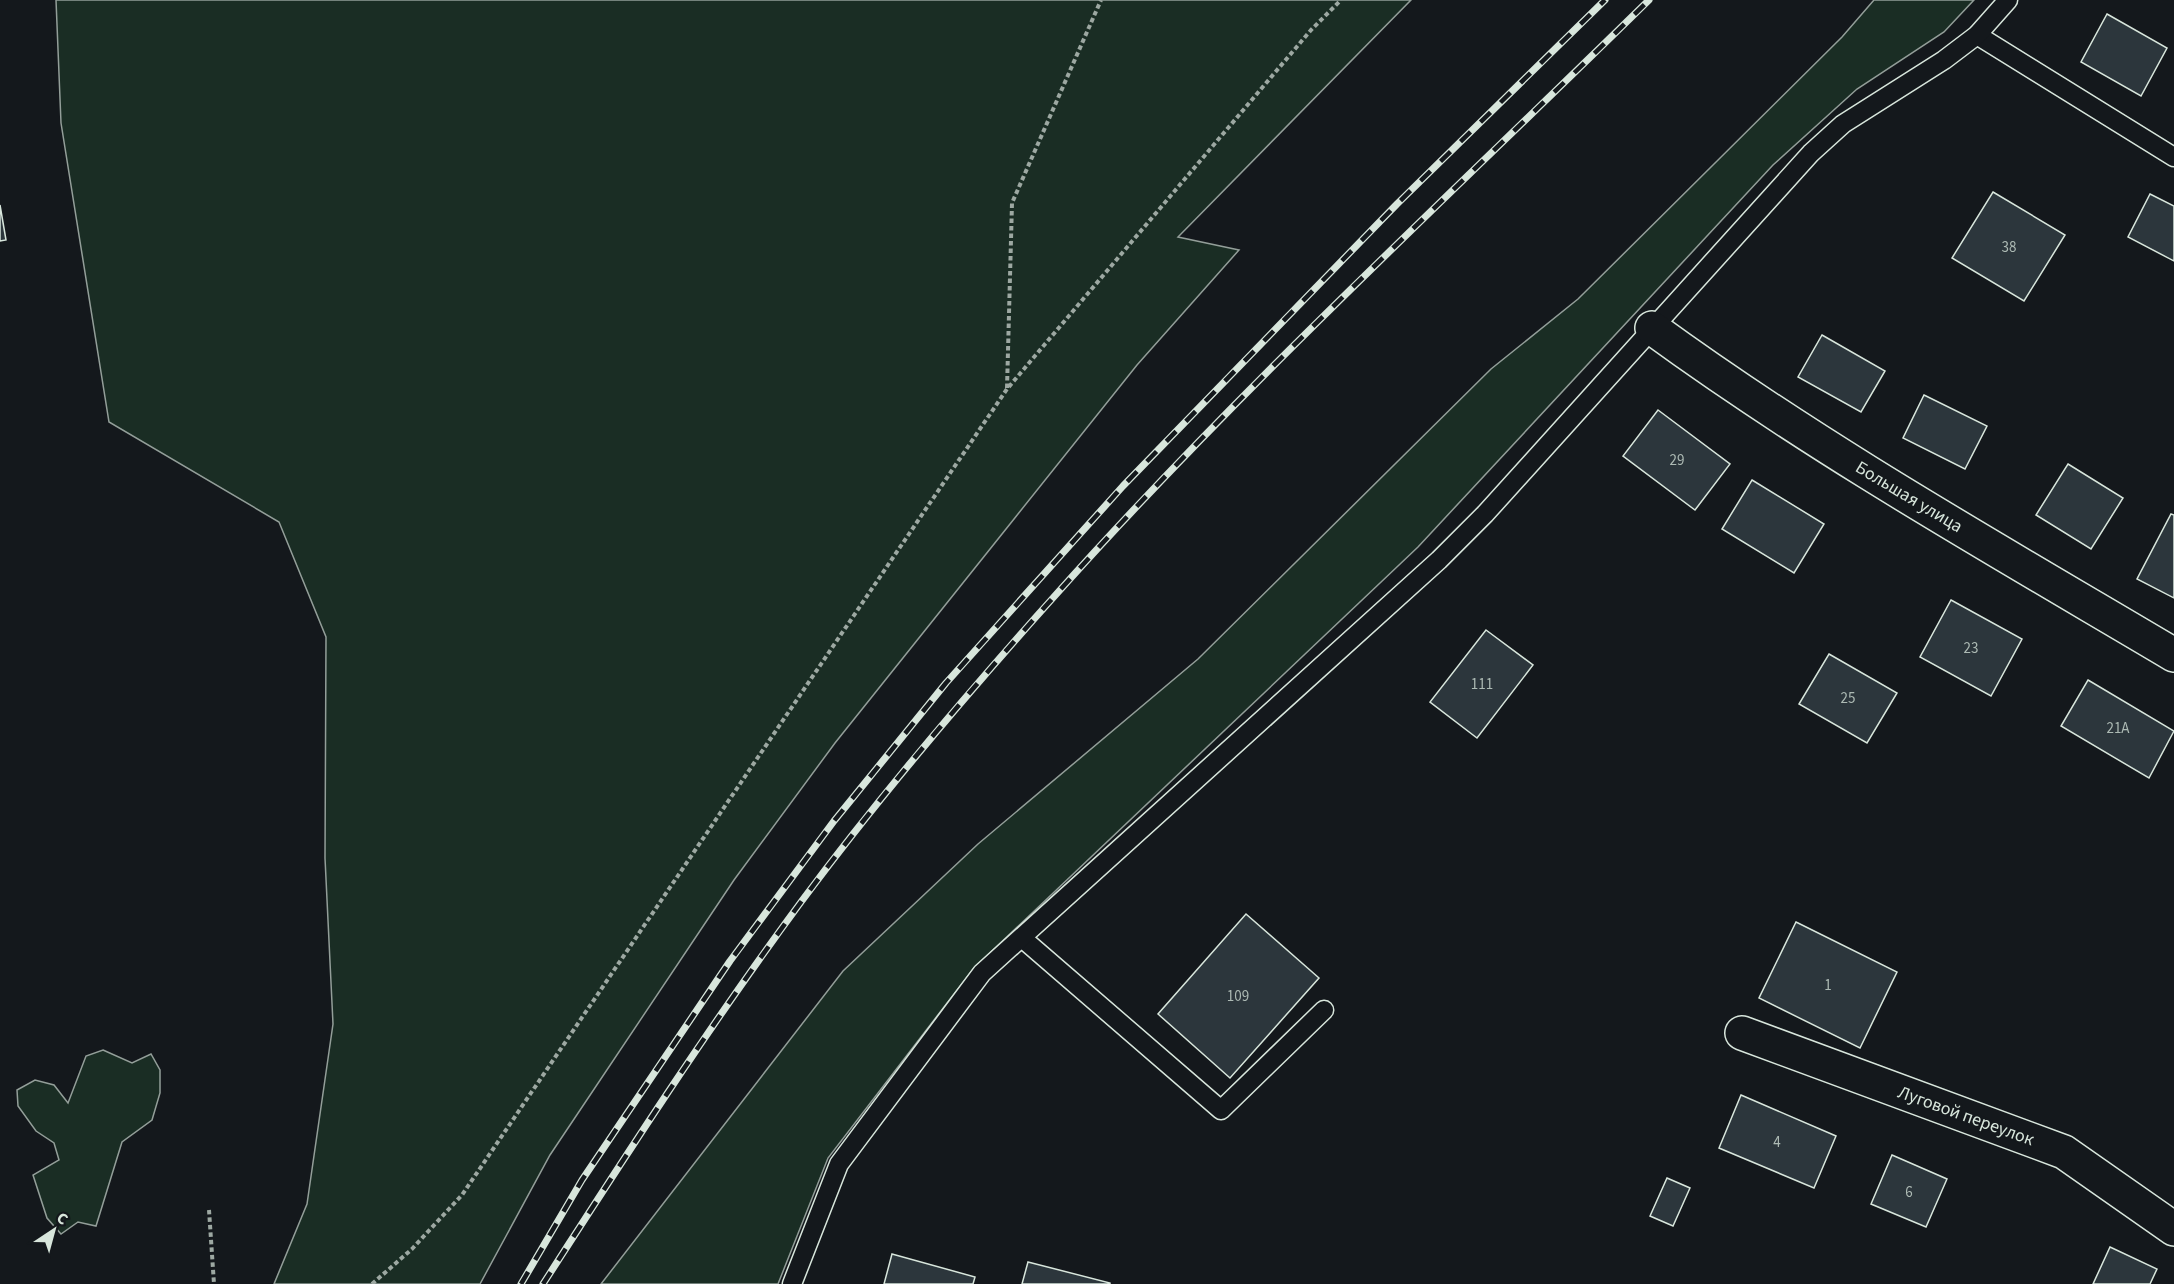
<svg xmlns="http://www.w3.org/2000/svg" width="2174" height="1284" font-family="'Source Sans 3',sans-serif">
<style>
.green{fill:#1a2d24;stroke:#939e99;stroke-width:1.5}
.building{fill:#2c363c;stroke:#d8e6dc;stroke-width:1.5}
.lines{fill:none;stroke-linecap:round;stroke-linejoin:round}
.service-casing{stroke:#d8e6dc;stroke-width:21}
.minor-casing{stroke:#d8e6dc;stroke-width:36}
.path{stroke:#9da8a2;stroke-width:4;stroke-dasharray:4.5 3;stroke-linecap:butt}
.service{stroke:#14181c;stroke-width:18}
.minor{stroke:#14181c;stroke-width:33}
.rail-casing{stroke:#d8e6dc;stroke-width:7}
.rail{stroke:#14181c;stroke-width:4.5;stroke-dasharray:14;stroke-linecap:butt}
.labels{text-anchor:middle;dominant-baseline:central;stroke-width:4.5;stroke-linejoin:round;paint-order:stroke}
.number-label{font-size:15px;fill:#adbab4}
.street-label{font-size:18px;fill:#d8e6dc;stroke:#14181c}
</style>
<rect width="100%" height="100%" fill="#14181c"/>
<!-- green -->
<g class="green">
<polygon points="56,0 1411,0 1178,237 1239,250 1137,365 835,743 734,880 550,1155 480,1284 274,1284 307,1204 333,1024 325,858 326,637 279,522 109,422 61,123"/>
<polygon points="1874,0 1974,0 1944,32 1857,89 1773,165 1418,547 974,968 828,1158 778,1284 601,1284 843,971 978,844 1198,659 1491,369 1578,299 1842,37"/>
<polygon points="103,1050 132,1063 151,1054 160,1070 160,1093 152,1120 122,1142 96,1226 78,1222 61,1234 47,1218 33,1175 59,1160 54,1143 36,1131 18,1106 17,1090 35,1080 54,1085 68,1103 86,1056"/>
</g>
<!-- building -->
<g class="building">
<polygon points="2107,14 2167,48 2141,96 2081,62"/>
<polygon points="1993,192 2065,235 2024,301 1952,258"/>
<polygon points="2150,194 2174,206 2174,261 2128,237"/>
<polygon points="0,205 6,240 0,241"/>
<polygon points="1822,335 1885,371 1861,412 1798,377"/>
<polygon points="1924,395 1987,426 1965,469 1903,438"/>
<polygon points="1658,410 1730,464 1695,510 1623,456"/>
<polygon points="2068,464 2123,498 2091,549 2036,515"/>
<polygon points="1752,480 1824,524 1794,573 1722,529"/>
<polygon points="2171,514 2174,515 2174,598 2137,579"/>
<polygon points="1951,600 2022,639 1991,696 1920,657"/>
<polygon points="1486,630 1533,665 1477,738 1430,702"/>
<polygon points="1829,654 1897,693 1867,743 1799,704"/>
<polygon points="2088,680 2174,731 2149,778 2061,726"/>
<polygon points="1246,914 1319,978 1230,1078 1158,1014"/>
<polygon points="1796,922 1897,972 1860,1048 1759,998"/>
<polygon points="1741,1095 1836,1136 1814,1188 1719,1148"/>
<polygon points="1892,1155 1947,1179 1926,1227 1871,1204"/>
<polygon points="1667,1178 1690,1188 1673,1226 1650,1216"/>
<polygon points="2110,1247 2157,1269 2150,1284 2093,1284"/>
<polygon points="892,1254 975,1277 973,1284 884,1284"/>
<polygon points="1028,1262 1110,1283 1110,1284 1022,1284"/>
</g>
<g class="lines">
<!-- service casing -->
<g class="service-casing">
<g id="service">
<polyline points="1977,35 2174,157"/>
<polyline points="1022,938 1221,1110 1324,1010"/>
<polyline points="792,1284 839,1164 982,973 1439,560 1485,514 1811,153 1843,124 1944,60 1977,35 2008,0"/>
</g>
</g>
<!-- minor casing -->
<g class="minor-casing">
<g id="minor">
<path d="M1652 328C1818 449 1997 550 2174 655"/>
<polyline points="1742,1033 2064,1152 2174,1229"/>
</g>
</g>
<!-- path -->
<g class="path">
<polyline points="1007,388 1012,203 1101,0"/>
<polyline points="209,1210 214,1284"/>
<polyline points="372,1284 412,1249 462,1195 1007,389 1311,30 1341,0"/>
</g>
<!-- service -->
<use href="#service" class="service"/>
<!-- minor -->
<use href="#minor" class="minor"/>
<!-- rail casing -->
<g class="rail-casing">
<g id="rail">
<polyline points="521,1284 582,1180 730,961 834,821 946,683 1123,486 1397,204 1605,0"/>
<path d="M543 1284C626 1155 710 1025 801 902 879 797 965 696 1052 599 1238 390 1449 196 1649 0"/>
</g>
</g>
<!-- rail -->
<use href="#rail" class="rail"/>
</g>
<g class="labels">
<!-- number labels -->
<g class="number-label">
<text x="2009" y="247">38</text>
<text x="1677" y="460">29</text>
<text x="1971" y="648">23</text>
<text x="1482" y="684">111</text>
<text x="1848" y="698">25</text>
<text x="2118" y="728">21А</text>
<text x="1828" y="985">1</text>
<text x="1238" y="996">109</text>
<text x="1777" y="1142">4</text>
<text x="1909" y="1192">6</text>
</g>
<!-- street labels -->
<g class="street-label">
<text transform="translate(1909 497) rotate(31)">Большая улица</text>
<text transform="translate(1966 1116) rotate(20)">Луговой переулок</text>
</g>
</g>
<!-- north arrow -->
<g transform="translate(54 1230) rotate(36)" stroke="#14181c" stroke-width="4.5" paint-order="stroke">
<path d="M0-4.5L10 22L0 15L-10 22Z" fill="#d8e6dc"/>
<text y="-9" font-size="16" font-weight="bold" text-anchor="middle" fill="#d8e6dc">С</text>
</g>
</svg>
